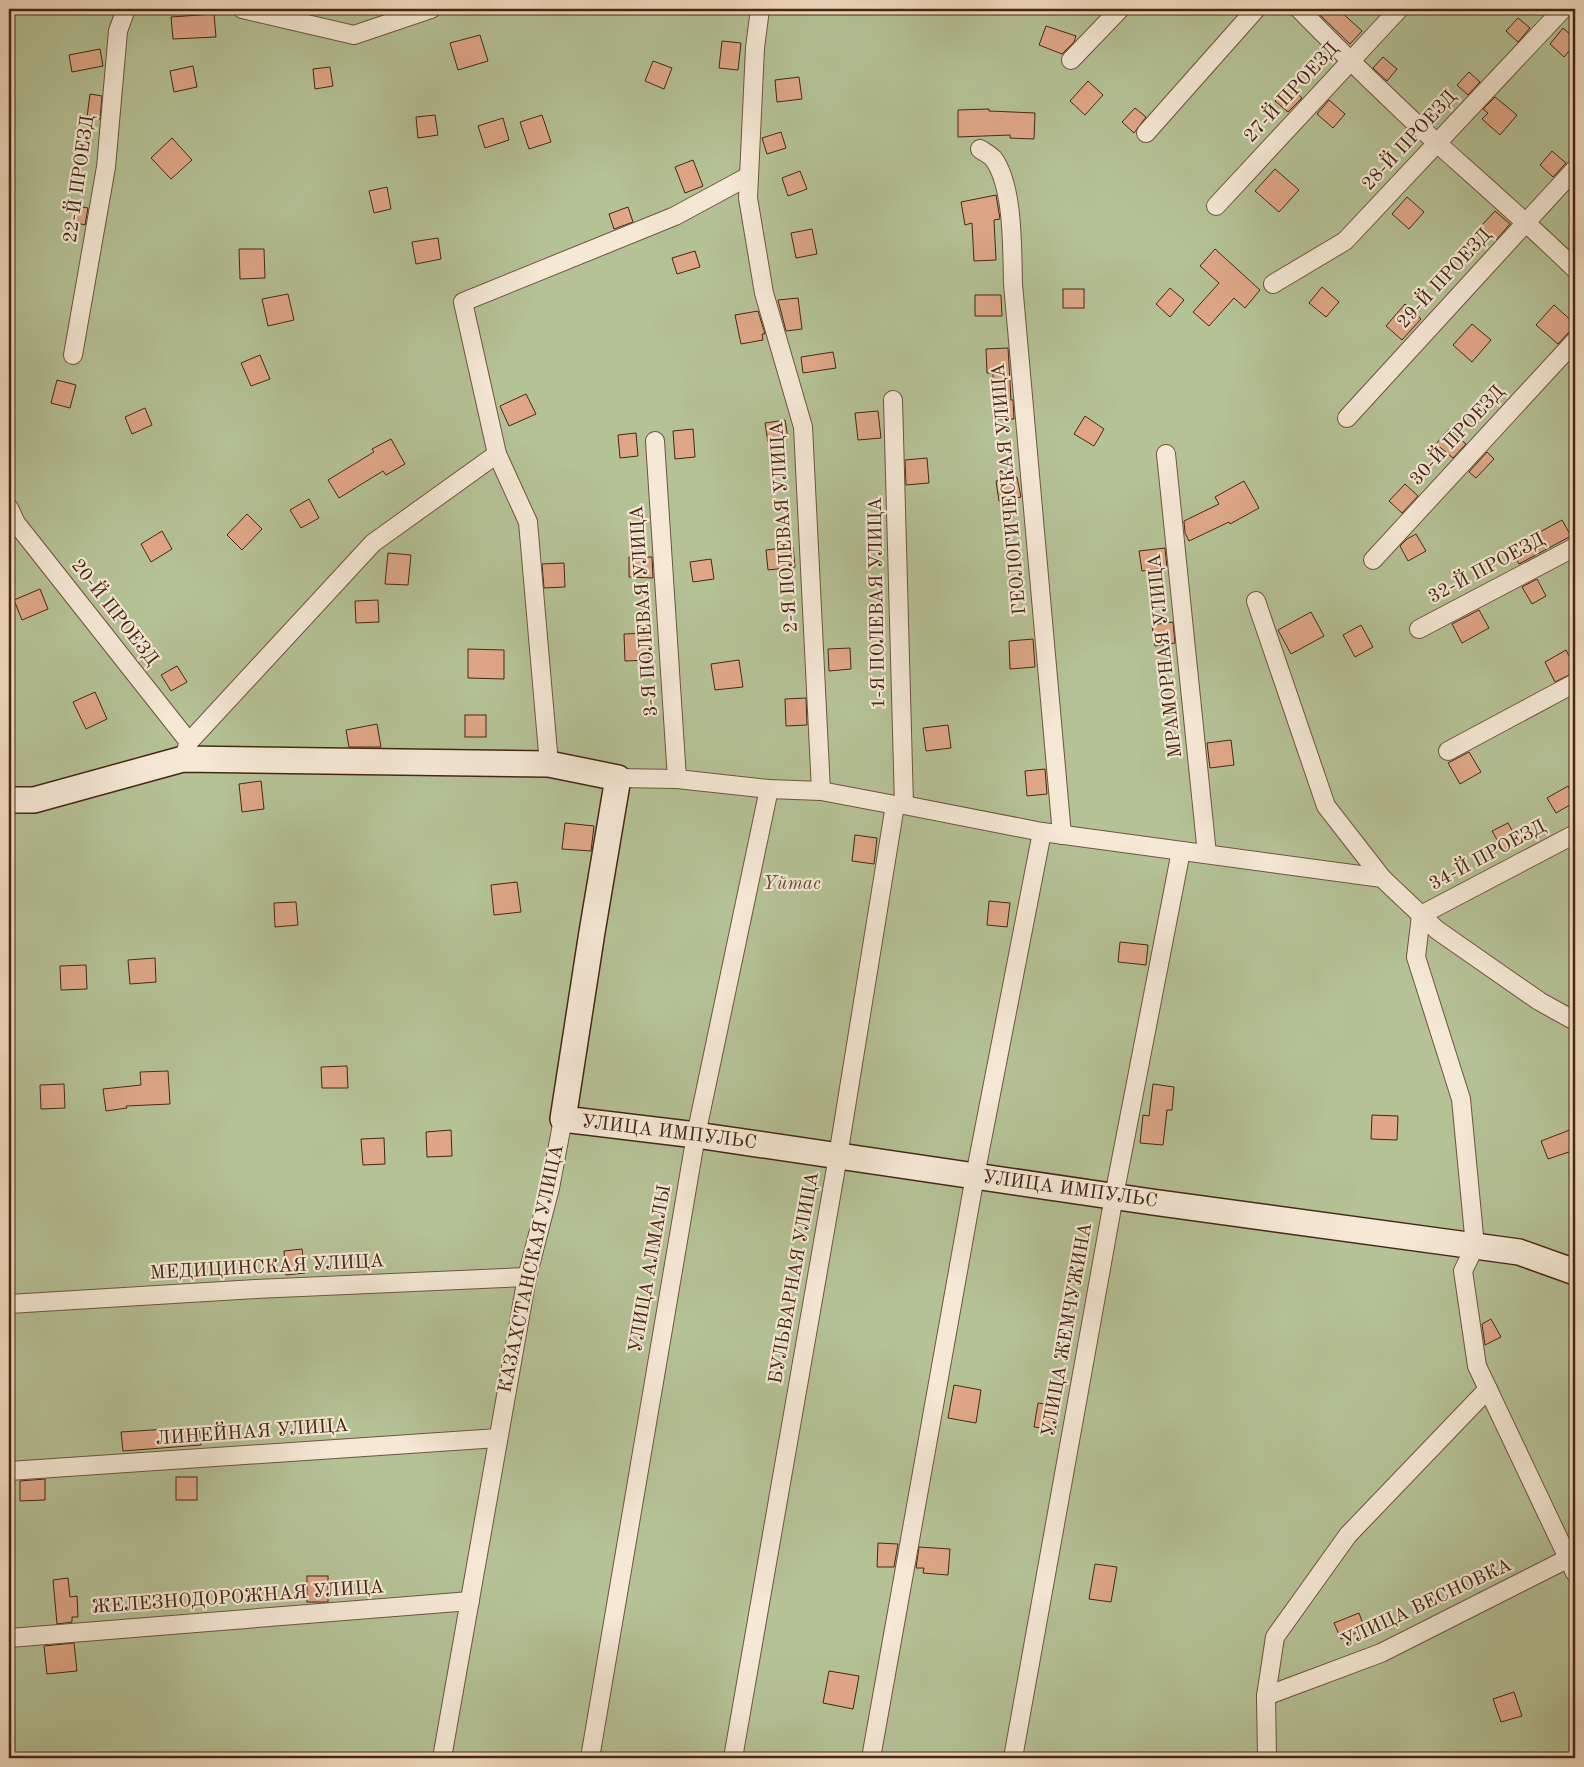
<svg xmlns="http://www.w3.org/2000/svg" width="1584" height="1767" font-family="'Old Standard TT',serif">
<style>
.green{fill:#b4c296;stroke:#7d7456}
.building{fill:#dfa787;stroke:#462615}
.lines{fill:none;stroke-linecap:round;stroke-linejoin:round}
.street-casing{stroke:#70543f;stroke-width:20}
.secondary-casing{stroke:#462615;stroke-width:28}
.street{stroke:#f5e8d5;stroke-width:18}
.secondary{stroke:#f5e8d5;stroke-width:25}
.labels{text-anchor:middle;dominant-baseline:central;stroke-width:4.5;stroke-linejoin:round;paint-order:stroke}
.street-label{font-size:19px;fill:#462615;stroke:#f5e8d5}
.park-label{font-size:19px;font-style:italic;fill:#624d35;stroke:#f5e8d5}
</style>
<rect width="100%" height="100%" fill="#f0dcbe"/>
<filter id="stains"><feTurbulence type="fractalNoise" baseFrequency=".004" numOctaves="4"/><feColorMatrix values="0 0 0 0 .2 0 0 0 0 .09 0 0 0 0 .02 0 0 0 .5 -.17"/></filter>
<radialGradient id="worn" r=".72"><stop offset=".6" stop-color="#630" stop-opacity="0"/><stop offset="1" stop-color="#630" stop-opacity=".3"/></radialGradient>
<!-- green -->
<rect class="green" x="9" y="9" width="1566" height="1749"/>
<!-- building -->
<g class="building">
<polygon points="1314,9 1338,9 1362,31 1350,44"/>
<polygon points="214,14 216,37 173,39 171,17"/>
<polygon points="1518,18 1530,28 1518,42 1506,31"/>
<polygon points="1046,26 1076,36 1074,42 1062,54 1039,45"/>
<polygon points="1563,28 1575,39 1575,44 1564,57 1550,44"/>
<polygon points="480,35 488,61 458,70 450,43"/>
<polygon points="722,41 741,43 738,70 719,68"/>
<polygon points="100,49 103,66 72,72 69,55"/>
<polygon points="1383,57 1397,69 1387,81 1373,68"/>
<polygon points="653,61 672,68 664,89 645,81"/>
<polygon points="193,66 197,87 174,92 170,71"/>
<polygon points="330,67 333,86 315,89 313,69"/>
<polygon points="1469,72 1480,82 1468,95 1457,85"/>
<polygon points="799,77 802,99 777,102 775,80"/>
<polygon points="1088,81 1103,95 1085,115 1070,101"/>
<polygon points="1289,86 1302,98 1288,112 1275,101"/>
<polygon points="90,94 102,96 100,119 87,117"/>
<polygon points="1495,97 1517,115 1500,135 1482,119 1488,113 1483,109"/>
<polygon points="1329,100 1345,114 1333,128 1317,114"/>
<polygon points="1135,108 1146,117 1134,133 1122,122"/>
<polygon points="989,109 989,111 1035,113 1034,139 1010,138 1010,135 958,137 958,110"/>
<polygon points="435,115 438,135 418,138 416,117"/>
<polygon points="542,115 551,142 529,149 520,122"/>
<polygon points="503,118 509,140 485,148 478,126"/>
<polygon points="781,132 786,148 767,154 762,138"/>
<polygon points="172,138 192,160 171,179 151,158"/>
<polygon points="1552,151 1566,163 1553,177 1540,165"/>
<polygon points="693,160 703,186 685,193 675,167"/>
<polygon points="1275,169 1299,190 1279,212 1255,191"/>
<polygon points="800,171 807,189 788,196 782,178"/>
<polygon points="387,187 391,209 374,213 369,191"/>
<polygon points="996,195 1000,219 994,220 996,260 974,261 972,223 965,225 961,202"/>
<polygon points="1407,197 1424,212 1409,229 1392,214"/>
<polygon points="78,206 88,208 85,225 74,222"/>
<polygon points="628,207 633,222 614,229 609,214"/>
<polygon points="1495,211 1510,224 1496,240 1481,226"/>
<polygon points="812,229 817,254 796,258 791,233"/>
<polygon points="438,238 441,259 416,264 412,242"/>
<polygon points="239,249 264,249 265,278 240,279"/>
<polygon points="1215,249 1260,290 1245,308 1234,298 1209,326 1193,312 1219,283 1200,266"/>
<polygon points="695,251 700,267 677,274 672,258"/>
<polygon points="1322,287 1339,302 1326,317 1309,303"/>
<polygon points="1170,288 1184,300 1170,317 1156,304"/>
<rect x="1063" y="289" width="21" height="19"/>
<polygon points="288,294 294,320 268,326 262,299"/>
<polygon points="975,295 1001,295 1002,316 975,316"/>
<polygon points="798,298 802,329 786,331 778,300"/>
<polygon points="1405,304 1421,319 1402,340 1386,326"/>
<polygon points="1554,305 1575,324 1575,331 1568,333 1558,344 1536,325"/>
<polygon points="758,311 765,334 762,334 763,340 741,344 735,315"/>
<polygon points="1472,324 1491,340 1472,362 1453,345"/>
<polygon points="1008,348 1011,400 1013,400 1014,419 993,419 993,373 987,373 986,349"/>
<polygon points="833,352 836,368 803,373 801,357"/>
<polygon points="260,355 270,379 251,386 241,363"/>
<polygon points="57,380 76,385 70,408 51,403"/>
<polygon points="526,394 536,414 509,426 500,406"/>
<polygon points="145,408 152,425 132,434 125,417"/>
<polygon points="878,411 881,438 858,440 855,413"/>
<polygon points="1085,416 1104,429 1094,446 1074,434"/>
<polygon points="785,420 788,438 768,442 765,423"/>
<polygon points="693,429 695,457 675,459 673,431"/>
<polygon points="1449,429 1466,444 1453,458 1436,444"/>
<polygon points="636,433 638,456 620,458 618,435"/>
<polygon points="391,439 405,464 386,475 383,471 339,498 328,480 374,452 372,449"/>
<polygon points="1487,452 1494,459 1476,478 1469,472"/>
<polygon points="927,458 929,483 906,485 905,460"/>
<polygon points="1017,477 1021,497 999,501 996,481"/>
<polygon points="1244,481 1259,508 1230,524 1229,522 1189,541 1185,533 1184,521 1219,504 1215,497"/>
<polygon points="1405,484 1418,496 1402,513 1389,501"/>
<polygon points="309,499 319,518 301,528 290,510"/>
<polygon points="247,514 262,529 242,550 227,535"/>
<polygon points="1562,520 1571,536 1519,564 1510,548"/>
<polygon points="162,531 172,549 151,562 141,544"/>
<polygon points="1416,534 1426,551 1408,561 1400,546 1407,539"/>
<polygon points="793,547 795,567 768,570 766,550"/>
<polygon points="1165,548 1167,568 1142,571 1139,551"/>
<polygon points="388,553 411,555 408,585 385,584"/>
<polygon points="629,557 652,557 653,578 629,577"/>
<polygon points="711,559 714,579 693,582 690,562"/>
<polygon points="564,563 565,587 544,588 542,564"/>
<polygon points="1537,579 1546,596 1532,604 1522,587"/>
<polygon points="40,589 48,609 22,620 14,600"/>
<polygon points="378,600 379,622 356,623 355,601"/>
<polygon points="1479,610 1489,628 1462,643 1452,624"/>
<polygon points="1311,612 1324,636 1291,654 1278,630"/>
<polygon points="1173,622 1175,643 1155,646 1152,625"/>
<polygon points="1361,625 1373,647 1355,657 1343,635"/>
<polygon points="648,633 649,660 625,661 624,634"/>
<polygon points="1033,639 1035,667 1010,669 1009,641"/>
<polygon points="850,648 851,669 829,671 828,649"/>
<polygon points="468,649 504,650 504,679 468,678"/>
<polygon points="1566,650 1575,668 1575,672 1555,682 1545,662"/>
<polygon points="739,660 743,687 715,690 711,664"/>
<polygon points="177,666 187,682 171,691 161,675"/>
<polygon points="95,692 107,719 86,729 73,702"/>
<polygon points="806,698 807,725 786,726 785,699"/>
<rect x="465" y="715" width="21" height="22"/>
<polygon points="377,724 381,747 349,747 346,730"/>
<polygon points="948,725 951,748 926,751 923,728"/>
<polygon points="1231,740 1234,765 1210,768 1207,743"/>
<polygon points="1469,752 1481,772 1460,784 1448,763"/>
<polygon points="1045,769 1047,794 1027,796 1025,771"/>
<polygon points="261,781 264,809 242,812 239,784"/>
<polygon points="1568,786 1575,802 1556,813 1547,798"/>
<polygon points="565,823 594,826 591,851 562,849"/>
<polygon points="1508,823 1518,841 1503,850 1492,831"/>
<polygon points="855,835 877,838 874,864 852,861"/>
<polygon points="517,882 521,912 494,915 491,885"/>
<polygon points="989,901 1010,903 1007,927 987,925"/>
<polygon points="296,902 298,925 275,927 274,903"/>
<polygon points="1120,942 1148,945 1146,965 1118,962"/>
<polygon points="155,958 156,982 130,984 128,960"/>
<polygon points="86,965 87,989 61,990 60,966"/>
<polygon points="347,1066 348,1088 322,1088 321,1067"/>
<polygon points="168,1071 170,1104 126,1106 127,1108 106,1111 103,1089 141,1085 140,1072"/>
<polygon points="64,1084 65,1108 41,1109 40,1085"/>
<polygon points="1153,1084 1174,1087 1172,1110 1167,1110 1163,1145 1140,1143 1143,1115 1149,1116"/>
<polygon points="1372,1115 1398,1116 1397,1140 1371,1139"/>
<polygon points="1575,1128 1575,1150 1548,1159 1541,1141"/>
<polygon points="451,1130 452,1156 427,1157 426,1132"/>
<polygon points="384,1138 385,1164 363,1165 361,1139"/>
<polygon points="302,1249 305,1273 286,1275 284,1251"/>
<polygon points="1491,1319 1501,1337 1485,1345 1482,1324"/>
<polygon points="954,1385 981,1390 976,1423 948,1418"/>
<polygon points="1038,1403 1059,1406 1055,1430 1034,1427"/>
<polygon points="199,1427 201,1445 123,1451 121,1432"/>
<rect x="176" y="1477" width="21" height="23"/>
<polygon points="45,1479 45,1500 20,1501 20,1481"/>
<polygon points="878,1543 898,1544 894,1567 877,1567"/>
<polygon points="919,1547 950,1549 948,1575 923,1573 924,1568 916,1568"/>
<polygon points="1095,1564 1117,1567 1111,1602 1089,1599"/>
<rect x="307" y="1576" width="21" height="26"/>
<polygon points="68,1578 70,1597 77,1596 78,1617 72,1617 72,1622 57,1624 53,1580"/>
<polygon points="1359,1613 1365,1629 1341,1639 1334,1623"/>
<polygon points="74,1643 77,1671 47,1674 44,1646"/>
<polygon points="829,1671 859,1676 853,1709 823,1703"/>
<polygon points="1514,1692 1522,1716 1501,1722 1493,1699"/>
</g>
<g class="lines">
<!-- street casing -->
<g class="street-casing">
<g id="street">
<polyline points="242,9 354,35 431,9"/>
<polyline points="760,9 755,48 748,198 764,293 803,427 821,791"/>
<path d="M1299 9C1344 55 1390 100 1438 144 1484 185 1531 226 1575 269"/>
<polyline points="1071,60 1120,9"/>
<polyline points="1146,133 1256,9"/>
<path d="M980 149C984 152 989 154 993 158 1014 186 1012 250 1013 284L1062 835"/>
<polyline points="1216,206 1399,9"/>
<polyline points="1273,284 1345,241 1563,9"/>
<polyline points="73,355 106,167 118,31 126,9"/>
<polyline points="893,400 904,805"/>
<polyline points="1347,418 1575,169"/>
<polyline points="655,441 677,779"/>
<polyline points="1166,454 1207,854"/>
<polyline points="9,508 16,523 189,742"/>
<polyline points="1373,560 1575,341"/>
<polyline points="1256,601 1326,806 1382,878"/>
<polyline points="1419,629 1575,547"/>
<polyline points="1448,751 1575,683"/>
<polyline points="183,759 189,742 373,543 497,454"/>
<polyline points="549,764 528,522 497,454 463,302 675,216 749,176"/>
<polyline points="618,778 677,779 769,789 821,791 895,805 904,805 1042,832 1382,878 1437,930 1539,1001 1575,1021"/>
<polyline points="1575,834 1421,915 1416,957 1461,1099 1475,1246 1463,1271 1477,1366 1575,1573"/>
<polyline points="9,1304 256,1289 527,1277"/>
<polyline points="9,1471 498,1438"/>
<polyline points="9,1638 470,1601"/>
<polyline points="1266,1696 1381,1653 1575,1555"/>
<polyline points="442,1758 527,1277 550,1188 563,1119"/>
<polyline points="590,1758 696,1135 769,789"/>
<polyline points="733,1758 838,1156 895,805"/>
<polyline points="871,1758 975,1176 1042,832"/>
<polyline points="1013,1758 1114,1196 1181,851"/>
<polyline points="1267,1758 1266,1696 1275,1637 1348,1535 1488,1389"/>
</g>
</g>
<!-- secondary casing -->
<g class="secondary-casing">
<polyline id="secondary" points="9,800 34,800 183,759 549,764 618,778 592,932 563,1119 696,1135 1152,1202 1519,1252 1575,1272"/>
</g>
<!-- street -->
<use href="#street" class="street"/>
<!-- secondary -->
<use href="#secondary" class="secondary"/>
</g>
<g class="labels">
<!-- street labels -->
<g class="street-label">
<text transform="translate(1292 93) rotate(-47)">27-Й ПРОЕЗД</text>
<text transform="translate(1410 141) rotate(-47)">28-Й ПРОЕЗД</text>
<text transform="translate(80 179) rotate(-82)">22-Й ПРОЕЗД</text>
<text transform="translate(1445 279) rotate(-47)">29-Й ПРОЕЗД</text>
<text transform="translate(1458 436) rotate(-47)">30-Й ПРОЕЗД</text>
<text transform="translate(1010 489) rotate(-95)">ГЕОЛОГИЧЕСКАЯ УЛИЦА</text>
<text transform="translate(785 527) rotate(-94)">2-Я ПОЛЕВАЯ УЛИЦА</text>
<text transform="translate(1487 569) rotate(-28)">32-Й ПРОЕЗД</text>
<text transform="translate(878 603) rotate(-91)">1-Я ПОЛЕВАЯ УЛИЦА</text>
<text transform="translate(645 611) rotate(-94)">3-Я ПОЛЕВАЯ УЛИЦА</text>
<text transform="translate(114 613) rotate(52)">20-Й ПРОЕЗД</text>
<text transform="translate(1166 656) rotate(-96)">МРАМОРНАЯ УЛИЦА</text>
<text transform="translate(1488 856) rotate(-28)">34-Й ПРОЕЗД</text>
<text transform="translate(669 1133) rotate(7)">УЛИЦА ИМПУЛЬС</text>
<text transform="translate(1070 1190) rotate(8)">УЛИЦА ИМПУЛЬС</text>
<text transform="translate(267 1268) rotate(-3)">МЕДИЦИНСКАЯ УЛИЦА</text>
<text transform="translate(532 1269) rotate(-78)">КАЗАХСТАНСКАЯ УЛИЦА</text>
<text transform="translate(651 1269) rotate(-80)">УЛИЦА АЛМАЛЫ</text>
<text transform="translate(795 1278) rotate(-80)">БУЛЬВАРНАЯ УЛИЦА</text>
<text transform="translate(1068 1330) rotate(-80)">УЛИЦА ЖЕМЧУЖИНА</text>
<text transform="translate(252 1433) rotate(-4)">ЛИНЕЙНАЯ УЛИЦА</text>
<text transform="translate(238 1598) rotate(-4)">ЖЕЛЕЗНОДОРОЖНАЯ УЛИЦА</text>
<text transform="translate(1427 1604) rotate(-25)">УЛИЦА ВЕСНОВКА</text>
</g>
<!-- park labels -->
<g class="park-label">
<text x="792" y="884">Үйтас</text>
</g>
</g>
<!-- margin -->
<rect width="1584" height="1767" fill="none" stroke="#f0dcbe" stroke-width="30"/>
<rect x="10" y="10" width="1564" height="1747" fill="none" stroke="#462615" stroke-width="2.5"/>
<rect x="15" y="15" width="1554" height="1737" fill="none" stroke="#462615"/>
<rect width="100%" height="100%" filter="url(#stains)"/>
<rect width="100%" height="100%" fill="url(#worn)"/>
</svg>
